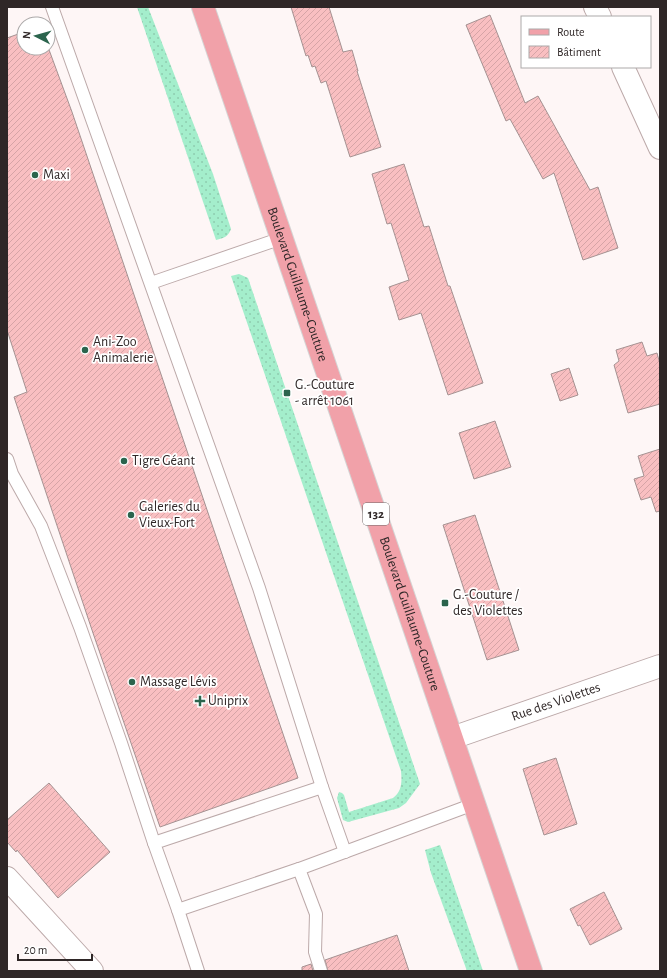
<svg xmlns="http://www.w3.org/2000/svg" width="667" height="978" font-family="'Alegreya Sans',sans-serif">
<style>
.grass{fill:url(#grass-dots)}
.building{fill:url(#building-hatch);stroke:#a59292}
.lines{fill:none;stroke-linecap:round;stroke-linejoin:round}
.service-casing{stroke:#bca9a9;stroke-width:14}
.minor-casing{stroke:#bca9a9;stroke-width:24}
.primary-casing{stroke:#d5d4d4;stroke-width:24}
.service{stroke:#fff;stroke-width:12}
.minor{stroke:#fff;stroke-width:22}
.primary{stroke:#f1a1a9;stroke-width:22}
.poi-dot{fill:#2b644d;stroke:#fff;stroke-width:1.5}
.labels{text-anchor:middle;dominant-baseline:central;stroke-width:3.5;stroke-linejoin:round;paint-order:stroke}
.shield{fill:#fff;stroke:#6d6868;stroke-width:1}
.shield-label{font-size:13px;font-weight:bold;fill:#2f2727}
.poi-label{font-size:14px;fill:#2f2727;stroke:#fff;text-anchor:start}
.street-label{font-size:14px;fill:#2f2727;stroke:#fff}
</style>
<defs>
<pattern id="grass-dots" width="8" height="8" patternUnits="userSpaceOnUse"><rect width="8" height="8" fill="#a4eecc"/><path d="M2 2h.1M6 6h.1" fill="none" stroke="#8eccaf" stroke-width="1.8" stroke-linecap="round"/></pattern>
<pattern id="building-hatch" width="6" height="6" patternUnits="userSpaceOnUse"><rect width="6" height="6" fill="#f9bfc1"/><path d="M-1 1l2-2M0 6l6-6M5 7l2-2" fill="none" stroke="#d6a4a6"/></pattern>
</defs>
<rect width="100%" height="100%" fill="#fef6f6"/>
<!-- grass -->
<g class="grass">
<path d="M137 7H148L213 174 231 229C228 237 224 238 216 240Z"/>
<path d="M239 274 248 278 420 784 406 803 399 808 348 822 343 820 337 798 339 792 342 793 344 795 349 812 393 798C402 791 402 782 401 771L231 276Z"/>
<polygon points="440,845 483,971 467,971 431,873 425,850"/>
</g>
<!-- building -->
<g class="building">
<polygon points="291,7 329,7 343,52 352,50 358,71 357,71 381,147 350,157 326,81 321,83 315,66 312,67 308,55 306,56"/>
<polygon points="490,15 525,103 538,96 590,190 598,187 618,248 583,260 554,173 543,179 510,119 506,121 466,25"/>
<polygon points="24,32 24,48 48,47 72,112 298,778 160,827 93,633 14,397 27,392 7,330 7,38"/>
<polygon points="404,164 424,227 429,226 448,286 450,286 483,383 448,395 421,313 399,320 389,287 409,280 391,223 387,224 372,174"/>
<polygon points="642,342 647,356 657,353 660,364 660,404 628,413 614,365 619,361 616,350"/>
<polygon points="569,368 578,395 560,401 551,374"/>
<polygon points="495,421 511,467 474,479 459,433"/>
<polygon points="660,449 660,511 656,512 651,497 641,500 634,479 644,476 638,456"/>
<polygon points="475,515 519,650 487,660 443,525"/>
<polygon points="556,758 577,824 544,835 523,769"/>
<polygon points="49,783 110,852 58,898 17,850 16,852 7,842 7,820"/>
<polygon points="604,892 622,929 590,945 580,925 578,926 570,909"/>
<polygon points="397,935 409,971 328,971 325,960"/>
<polygon points="311,964 313,971 302,971 302,967"/>
</g>
<g class="lines">
<!-- service casing -->
<g class="service-casing">
<g id="service">
<polyline points="52,7 259,588 322,787"/>
<polyline points="151,283 282,238"/>
<polyline points="7,459 12,474 41,526 80,627 121,743 154,843"/>
<polyline points="178,910 154,843 322,787 345,852"/>
<polyline points="198,971 178,910 299,869"/>
<polyline points="321,971 315,952 316,914 299,869 474,804"/>
</g>
</g>
<!-- minor casing -->
<g class="minor-casing">
<g id="minor">
<polyline points="595,7 600,17"/>
<polyline points="623,67 660,148"/>
<path id="s1" d="M452 738 660 666"/>
<polyline points="7,878 92,971"/>
</g>
</g>
<!-- primary casing -->
<g class="primary-casing">
<g id="primary">
<path id="s2" d="M203 7 531 971"/>
</g>
</g>
<!-- service -->
<use href="#service" class="service"/>
<!-- minor -->
<use href="#minor" class="minor"/>
<!-- primary -->
<use href="#primary" class="primary"/>
</g>
<!-- markers -->
<g class="poi-dot">
<circle cx="35" cy="175" r="4"/>
<circle cx="85" cy="350" r="4"/>
<rect x="283" y="389" width="8" height="8" rx="2"/>
<circle cx="124" cy="461" r="4"/>
<circle cx="131" cy="515" r="4"/>
<rect x="441" y="599" width="8" height="8" rx="2"/>
<circle cx="132" cy="682" r="4"/>
<path d="M198 695h4v4h4v4h-4v4h-4v-4h-4v-4h4z"/>
</g>
<g class="labels">
<!-- shield labels -->
<rect class="shield" x="363" y="503" width="26" height="22" rx="3"/>
<g class="shield-label">
<text x="376" y="514">132</text>
</g>
<!-- poi labels -->
<g class="poi-label">
<text x="43" y="175">Maxi</text>
<text x="93" y="342">Ani-Zoo<tspan x="93" dy="16">Animalerie</tspan></text>
<text x="295" y="385">G.-Couture<tspan x="295" dy="16">- arrêt 1061</tspan></text>
<text x="132" y="461">Tigre Géant</text>
<text x="139" y="507">Galeries du<tspan x="139" dy="16">Vieux-Fort</tspan></text>
<text x="453" y="595">G.-Couture /<tspan x="453" dy="16">des Violettes</tspan></text>
<text x="140" y="682">Massage Lévis</text>
<text x="208" y="701">Uniprix</text>
</g>
<!-- street labels -->
<g class="street-label">
<text stroke="none"><textPath href="#s2" startOffset="293">Boulevard Guillaume-Couture</textPath></text>
<text stroke="none"><textPath href="#s2" startOffset="641">Boulevard Guillaume-Couture</textPath></text>
<text stroke="none"><textPath href="#s1" startOffset="110">Rue des Violettes</textPath></text>
</g>
</g>
<!-- border -->
<rect width="667" height="978" fill="none" stroke="#2f2727" stroke-width="16"/>
<!-- legend -->
<rect x="521" y="16" width="130" height="52" fill="#ffffff" stroke="#aca9a9"/>
<rect x="529" y="29" width="20" height="6" fill="#f1a1a9" stroke="#aca9a9"/>
<text x="557" y="36" font-size="12" fill="#2f2727">Route</text>
<rect x="529" y="46" width="20" height="12" fill="url(#building-hatch)" stroke="#aca9a9"/>
<text x="557" y="56" font-size="12" fill="#2f2727">Bâtiment</text>
<!-- north arrow -->
<g transform="translate(36 36) rotate(276)"><circle r="19" fill="#ffffff" stroke="#aca9a9"/>
<path d="M0-3L7 15L0 10L-7 15Z" fill="#2b644d"/>
<text y="-6" font-size="11" font-weight="bold" text-anchor="middle" fill="#2f2727">N</text>
</g>
<!-- scale -->
<path d="M18 954v6h74v-6" fill="none" stroke="#2f2727" stroke-width="2"/>
<text x="24" y="954" font-size="12" fill="#2f2727" stroke="#ffffff" stroke-width="3" paint-order="stroke">20 m</text>
</svg>
